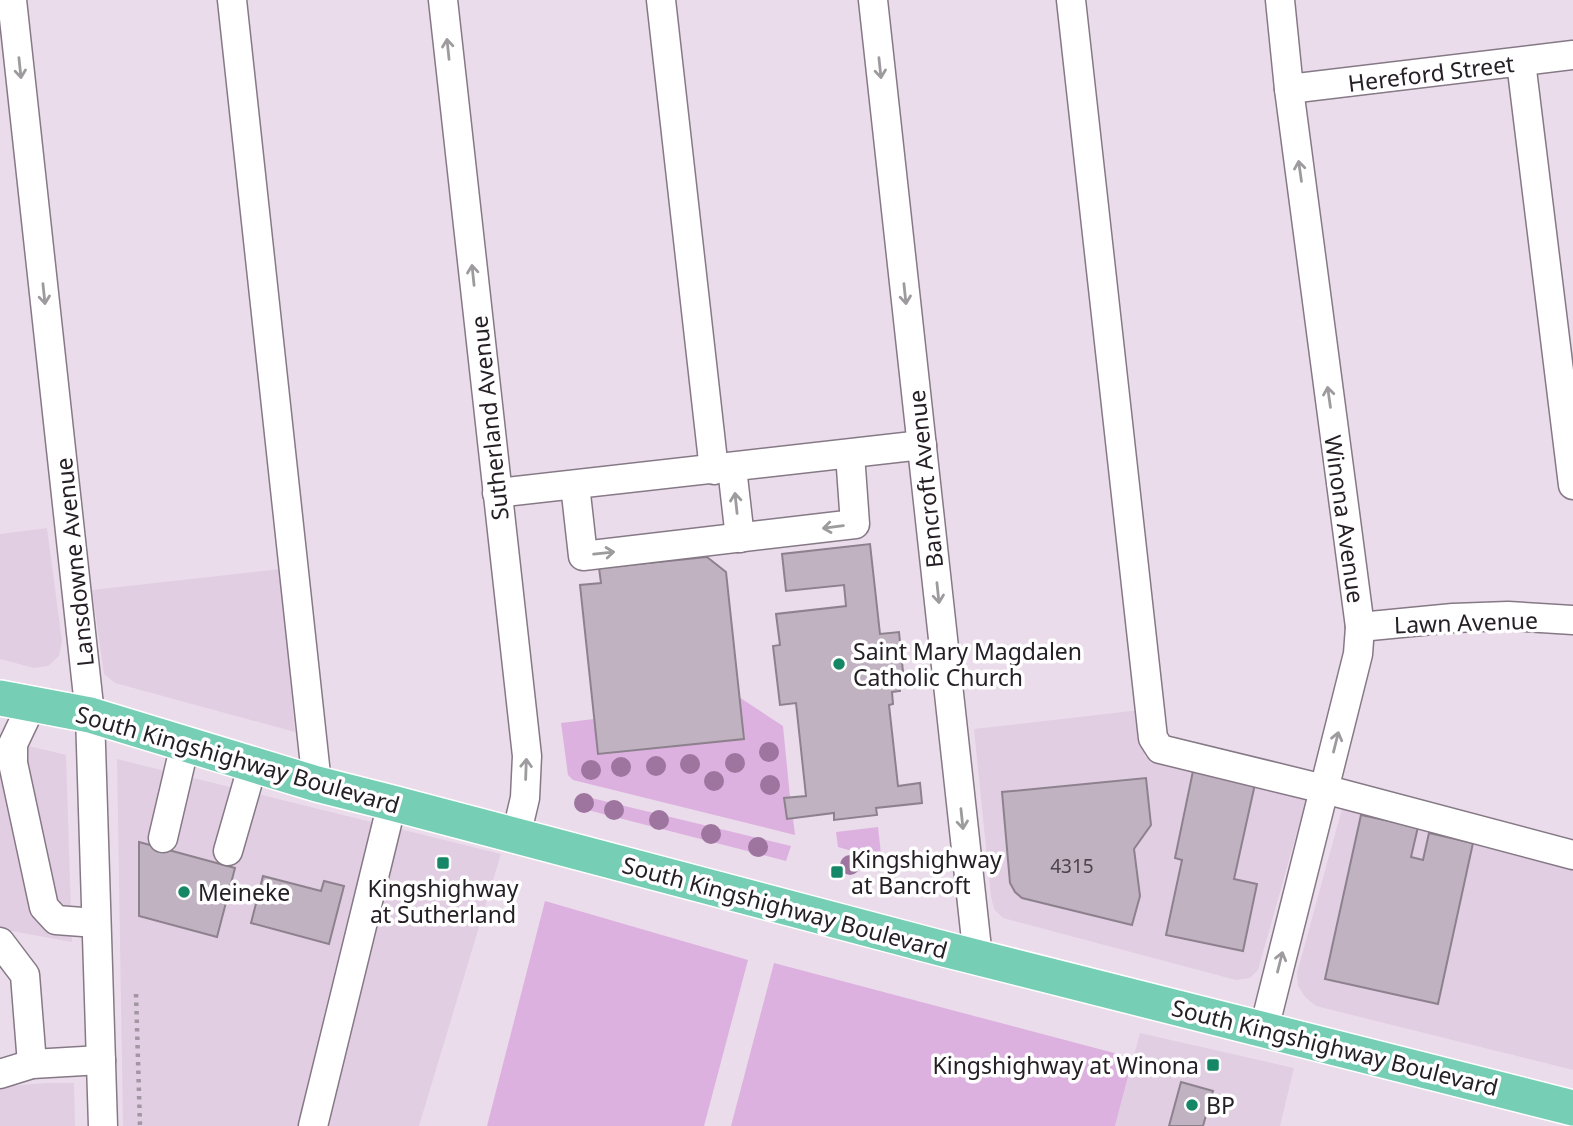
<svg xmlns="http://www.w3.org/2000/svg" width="1573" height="1126" font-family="'Noto Sans',sans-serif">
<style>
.built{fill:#e2cee2}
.green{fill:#ddb1df}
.building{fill:#c0b2c0;stroke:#8e818e;stroke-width:2}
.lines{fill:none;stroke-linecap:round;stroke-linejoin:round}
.minor-casing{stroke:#867986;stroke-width:31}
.major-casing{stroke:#fff;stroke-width:38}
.path{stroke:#a196a1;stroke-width:4.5;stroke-dasharray:3.5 5;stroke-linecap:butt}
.minor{stroke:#fff;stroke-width:28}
.major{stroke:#76ceb5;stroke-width:35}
.tree{fill:#9d759f}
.oneway{stroke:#9d9b9d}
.poi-dot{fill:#168766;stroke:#fff;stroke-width:2.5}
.labels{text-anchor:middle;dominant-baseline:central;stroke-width:7;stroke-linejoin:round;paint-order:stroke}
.number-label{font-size:19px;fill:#4c444c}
.street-label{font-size:23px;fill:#262026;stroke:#fff}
.poi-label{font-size:23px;fill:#262026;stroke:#fff;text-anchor:start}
</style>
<rect width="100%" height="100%" fill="#ebdceb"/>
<!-- built -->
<g class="built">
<polygon points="47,528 62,641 59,656 48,666 34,668 0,659 0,534"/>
<polygon points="280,569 295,732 115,683 104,674 92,590"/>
<polygon points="1140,710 1145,757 1306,800 1258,970 1250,978 1236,980 1003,918 994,909 991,897 974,729"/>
<polygon points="0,739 66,755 72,942 0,929"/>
<polygon points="117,759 501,854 419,1126 123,1126"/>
<polygon points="1343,805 1573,867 1573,1070 1316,1006 1305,997 1298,986 1297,973"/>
<polygon points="1140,1033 1294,1068 1280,1126 1115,1126"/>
<polygon points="45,1083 74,1083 75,1126 0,1126 0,1087"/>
</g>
<!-- green -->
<g class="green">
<polygon points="739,697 783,726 790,797 784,799 787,819 793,818 795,835 573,780 568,775 561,723 594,719 598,754 743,739"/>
<polygon points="579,795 791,846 786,861 576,807"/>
<polygon points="878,827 881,854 880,859 838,847 836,832"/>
<polygon points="545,901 748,960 704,1126 487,1126"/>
<polygon points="774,963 1133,1058 1115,1126 731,1126"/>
</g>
<!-- building -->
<g class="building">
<polygon points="870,544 880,634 899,632 904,682 899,683 900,691 892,692 893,704 889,705 898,786 920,783 922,803 876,808 877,815 834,820 834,813 787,819 784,798 806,796 796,703 780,705 773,646 780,645 776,614 846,606 844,585 786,591 782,554"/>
<polygon points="707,557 726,572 744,739 598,754 580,585 601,583 599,568"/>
<polygon points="1193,771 1255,784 1234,879 1257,884 1243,951 1166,935 1182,860 1175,858"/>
<polygon points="1146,778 1151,825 1134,849 1140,896 1132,925 1022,898 1015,892 1010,883 1002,792"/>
<polygon points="1361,815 1418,827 1411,857 1423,860 1429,833 1473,843 1438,1004 1325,979"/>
<polygon points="139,842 235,868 217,937 139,916"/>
<polygon points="263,876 321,891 324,881 344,886 329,944 251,923"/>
<polygon points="1181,1082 1213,1091 1203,1126 1169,1126"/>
</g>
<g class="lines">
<!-- minor casing -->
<g class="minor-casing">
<g id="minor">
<polyline points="12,0 90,715 103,1126"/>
<polyline points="232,0 317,784"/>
<polyline points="443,0 527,756 525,798 516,836"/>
<polyline points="661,0 714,470"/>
<polyline points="873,0 978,958"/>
<polyline points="1071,0 1153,738 1160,749 1324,789 1573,855"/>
<polyline points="1521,62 1573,485"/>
<polyline points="1289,89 1573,55"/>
<polyline points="732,468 740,538"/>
<polyline points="575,485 583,556 855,524 850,454"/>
<polyline points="497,493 922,445"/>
<polyline points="1360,627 1453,618 1508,616 1573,620"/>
<polyline points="32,704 13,744 13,763 44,907 56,920 96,923"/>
<polyline points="163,838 185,744"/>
<polyline points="228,851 253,764"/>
<polyline points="0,942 25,975 32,1064"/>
<polyline points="1264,1029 1358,654 1360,627 1289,89 1280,0"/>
<polyline points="0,1074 32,1064 101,1060"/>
<polyline points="313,1126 392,803"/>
</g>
</g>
<!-- major casing -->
<g class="major-casing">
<polyline id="major" points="0,698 90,715 317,784 392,803 944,949 1573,1108"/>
</g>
<!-- path -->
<polyline class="path" points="136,994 140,1126"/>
<!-- minor -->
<use href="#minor" class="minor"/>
<!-- major -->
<use href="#major" class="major"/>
</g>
<!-- trees -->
<g class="tree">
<circle cx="769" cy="752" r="10"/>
<circle cx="735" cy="763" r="10"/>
<circle cx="690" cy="764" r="10"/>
<circle cx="656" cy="766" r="10"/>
<circle cx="621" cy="767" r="10"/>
<circle cx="591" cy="770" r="10"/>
<circle cx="714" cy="781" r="10"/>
<circle cx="770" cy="785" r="10"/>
<circle cx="584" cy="803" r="10"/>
<circle cx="614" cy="810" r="10"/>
<circle cx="659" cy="820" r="10"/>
<circle cx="711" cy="834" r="10"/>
<circle cx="758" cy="847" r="10"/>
<circle cx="850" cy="865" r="10"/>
</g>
<!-- one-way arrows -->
<defs><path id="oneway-shaft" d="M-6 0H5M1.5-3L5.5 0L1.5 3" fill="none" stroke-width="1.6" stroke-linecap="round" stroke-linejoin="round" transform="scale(1.75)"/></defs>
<g class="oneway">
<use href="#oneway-shaft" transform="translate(448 49) rotate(-96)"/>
<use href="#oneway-shaft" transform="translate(20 68) rotate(84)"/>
<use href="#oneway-shaft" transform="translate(880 68) rotate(84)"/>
<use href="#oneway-shaft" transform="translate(1300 171) rotate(-98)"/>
<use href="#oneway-shaft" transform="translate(473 275) rotate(-96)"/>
<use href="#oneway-shaft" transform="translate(44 294) rotate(84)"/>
<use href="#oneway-shaft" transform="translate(905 294) rotate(84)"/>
<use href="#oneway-shaft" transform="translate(1329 397) rotate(-98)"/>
<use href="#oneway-shaft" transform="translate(736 503) rotate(-96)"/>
<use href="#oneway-shaft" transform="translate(833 527) rotate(173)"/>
<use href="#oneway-shaft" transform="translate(604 553) rotate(-6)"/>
<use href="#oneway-shaft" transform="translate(938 593) rotate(84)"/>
<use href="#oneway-shaft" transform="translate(1336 742) rotate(-76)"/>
<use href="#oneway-shaft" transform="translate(526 769) rotate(-88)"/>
<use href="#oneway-shaft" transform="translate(962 819) rotate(84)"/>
<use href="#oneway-shaft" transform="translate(1280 962) rotate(-76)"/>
</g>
<!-- markers -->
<g class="poi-dot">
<circle cx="839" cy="664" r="7"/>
<rect x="436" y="856" width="14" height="14" rx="3.5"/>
<rect x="830" y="865" width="14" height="14" rx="3.5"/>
<circle cx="184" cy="892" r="7"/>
<rect x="1206" y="1058" width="14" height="14" rx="3.5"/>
<circle cx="1192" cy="1105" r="7"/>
</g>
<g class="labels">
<!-- number labels -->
<g class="number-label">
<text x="1072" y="866">4315</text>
</g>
<!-- street labels -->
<g class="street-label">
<text transform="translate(1431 73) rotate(-7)">Hereford Street</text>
<text transform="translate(489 418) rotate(-96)">Sutherland Avenue</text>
<text transform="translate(925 479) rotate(-96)">Bancroft Avenue</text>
<text transform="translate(1345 519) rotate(82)">Winona Avenue</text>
<text transform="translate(74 562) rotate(-96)">Lansdowne Avenue</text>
<text transform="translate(1466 622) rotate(-2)">Lawn Avenue</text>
<text transform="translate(238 759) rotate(16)">South Kingshighway Boulevard</text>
<text transform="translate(785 907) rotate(15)">South Kingshighway Boulevard</text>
<text transform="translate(1335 1047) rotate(14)">South Kingshighway Boulevard</text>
</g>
<!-- poi labels -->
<g class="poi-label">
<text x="853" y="651">Saint Mary Magdalen<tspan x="853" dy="26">Catholic Church</tspan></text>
<text x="851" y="859">Kingshighway<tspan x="851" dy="26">at Bancroft</tspan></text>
<text x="443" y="888" text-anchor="middle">Kingshighway<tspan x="443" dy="26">at Sutherland</tspan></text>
<text x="198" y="892">Meineke</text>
<text x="1199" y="1065" text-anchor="end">Kingshighway at Winona</text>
<text x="1206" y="1105">BP</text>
</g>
</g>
</svg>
